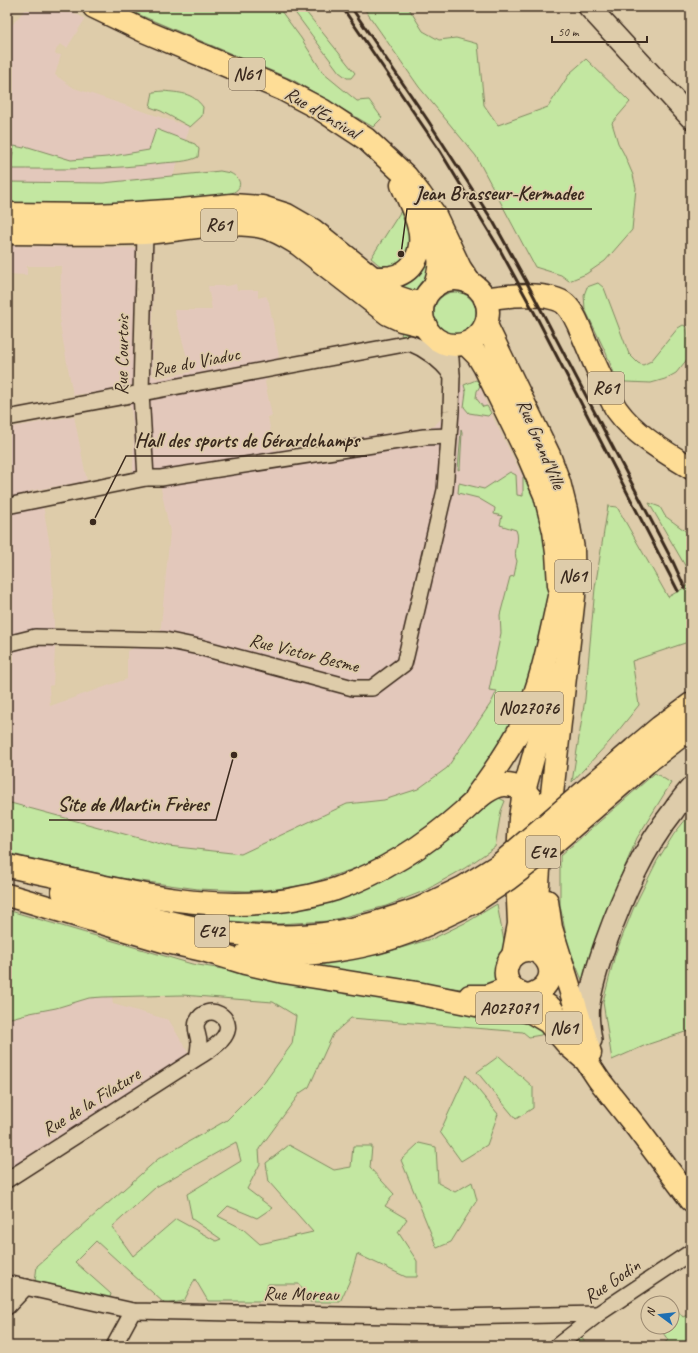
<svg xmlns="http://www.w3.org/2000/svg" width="698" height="1353" font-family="Caveat,sans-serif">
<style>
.built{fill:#e3c8bb}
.green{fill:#c3e7a1;stroke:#7f8860;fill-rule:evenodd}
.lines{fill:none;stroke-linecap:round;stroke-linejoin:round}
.street-casing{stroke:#3b2a1e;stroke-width:18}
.secondary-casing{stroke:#3b2a1e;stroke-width:24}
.primary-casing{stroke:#3b2a1e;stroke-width:25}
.highway-casing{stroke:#3b2a1e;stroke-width:25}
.street{stroke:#deccaa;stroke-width:15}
.secondary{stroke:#deccaa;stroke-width:21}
.primary{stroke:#fedd96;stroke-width:22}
.highway{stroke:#fedd96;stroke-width:22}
.rail{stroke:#3b2a1e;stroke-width:3}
.highway-bridge-casing{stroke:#3b2a1e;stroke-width:25;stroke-linecap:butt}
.highway-bridge{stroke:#fedd96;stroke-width:22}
.labels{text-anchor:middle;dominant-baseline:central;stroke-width:3.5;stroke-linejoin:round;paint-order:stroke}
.shield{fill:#deccaa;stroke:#6c5b48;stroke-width:1}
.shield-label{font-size:18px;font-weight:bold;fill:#3b2a1e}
.street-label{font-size:19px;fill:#3b2a1e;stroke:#deccaa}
.leader{fill:none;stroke:#3b2a1e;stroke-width:1.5}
.callout-dot{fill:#3b2a1e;stroke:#deccaa;stroke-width:1.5}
.callout-label{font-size:20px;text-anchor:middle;font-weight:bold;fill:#3b2a1e;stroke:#deccaa;stroke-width:3.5;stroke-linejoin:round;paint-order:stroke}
</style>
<rect width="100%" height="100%" fill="#deccaa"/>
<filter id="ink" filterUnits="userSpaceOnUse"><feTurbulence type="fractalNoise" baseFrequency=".025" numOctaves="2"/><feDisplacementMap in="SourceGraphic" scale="8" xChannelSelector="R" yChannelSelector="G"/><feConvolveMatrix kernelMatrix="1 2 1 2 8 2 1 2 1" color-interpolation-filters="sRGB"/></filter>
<g filter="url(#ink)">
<!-- built -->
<g class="built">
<polygon points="27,7 64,7 85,19 67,48 60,44 56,50 55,54 61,55 55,75 74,88 190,127 173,176 103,183 7,182 7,31"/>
<polygon points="7,246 154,248 152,375 157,378 191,372 174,310 212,310 208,286 228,286 236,284 237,290 258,290 258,298 266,296 269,302 279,356 265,382 272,416 268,417 274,450 434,426 442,418 444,384 464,385 476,380 479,382 487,406 523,477 523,523 497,691 491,703 447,768 418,789 384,800 347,804 241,854 168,846 7,802 7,428 74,416 87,481 30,491 43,505 51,552 55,649 53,685 49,686 50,706 127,679 127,651 160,636 170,532 160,484 133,472 134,435 131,408 129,406 129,389 73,395 60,325 61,266 27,266 27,275 7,274"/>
<polygon points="103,997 112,997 113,1004 169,1020 190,1056 7,1172 7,1019 30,1013 56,1008 89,998"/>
</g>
<!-- green -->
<g class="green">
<polygon points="121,7 278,7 301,38 323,73 357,101 369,100 382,118 373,127 293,80"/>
<polygon points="291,7 302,7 355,73 351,78 347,78 339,72"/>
<polygon points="363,7 408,7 423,31 439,40 456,38 478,44 484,105 498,125 548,107 570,73 586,59 630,102 612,123 618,143 624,154 633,175 636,188 632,230 605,261 586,274 569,281 561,275 535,267 476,156 419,87"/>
<path d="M163 91C180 93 192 92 203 107L202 116 190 127 161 111 150 107 153 92Z"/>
<path d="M156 129 195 144 199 149 198 157C188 162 174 162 162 163 111 170 59 169 7 169V164H11L14 146 24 148 25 146 71 160 107 157 149 150Z"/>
<path d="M220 171C223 172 227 172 230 173 243 179 243 190 229 194L160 201 113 203 21 204 7 201V182L103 183Z"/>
<path d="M401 211C404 220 412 232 411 241 410 254 399 269 384 267 379 266 375 261 371 258Z"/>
<polygon points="434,254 424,288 418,292 394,287 424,257"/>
<polygon points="598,283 604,288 629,354 638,363 643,365 651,361 678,328 683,325 687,327 688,340 691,342 691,354 689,357 676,373 665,379 651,383 626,382 621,381 614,373 606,353 585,309 584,295 587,287"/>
<circle cx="455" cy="313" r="21"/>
<path d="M409 331C421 334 430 343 440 350L439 352C426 342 419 338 402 336L401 334 403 332Z"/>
<polygon points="476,380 479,382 480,386 477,391 476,398 483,407 487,406 491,413 488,416 469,413 464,407 466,392 464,385"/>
<polygon points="461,430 462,433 460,469 458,470"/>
<path d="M510 472 516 475 517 495 523 496V477L531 481 538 501 551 567 549 608 522 712 476 785 431 826 403 845 362 866 305 885 276 889 247 891 198 889 119 878 7 853V802L168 846 241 854 347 804 384 800 418 789 447 768 491 703 497 691 489 690 501 633 500 615 510 577 514 576 517 561C512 551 521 541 516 530L500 525 502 516 494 514 495 508 478 498 458 493 459 483 484 489Z"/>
<polygon points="649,503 660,507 665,516 691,535 691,576"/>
<polygon points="608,506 617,507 668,597 691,584 691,641 632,661 639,705 610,741 572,782 585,699 595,588"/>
<polygon points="655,773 671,783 637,838 606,911 587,966 585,987 568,946 560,905 560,856"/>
<polygon points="489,798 499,798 505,801 501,811 495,847 465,868 424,891 386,906 328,921 277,924 229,921 170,911 122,897 307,903"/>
<polygon points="691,813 691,1030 646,1045 612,1060 603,1002 615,955 634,907 657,861 674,834"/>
<polygon points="497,904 505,947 498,984 476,991 446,987 407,980 340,972 310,966 381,954 434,938 469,921"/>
<path d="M7 910 192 964 535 1020 545 1030 541 1035 529 1037 523 1032 351 1018 333 1034 309 1087 300 1093 259 1149 260 1164 247 1189 272 1208 257 1218 228 1206 218 1216 243 1229 260 1244 313 1232 269 1182 266 1163 289 1145 334 1170 351 1167 353 1146H372L370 1168 394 1194 385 1206 407 1219 398 1232 417 1261V1277H406L357 1254 349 1282 340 1302H310L299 1284H268L264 1301H208L195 1279 184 1301 165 1304 96 1241 75 1262 111 1294 107 1306 34 1289 37 1266 158 1159 227 1120 264 1083 292 1044 296 1016 273 1002 182 995 103 997 89 998 56 1008 30 1013 7 1019ZM236 1142 241 1161 187 1194 192 1219 221 1239 216 1241 176 1219 133 1256 112 1227 156 1187Z"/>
<polygon points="499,1056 533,1087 533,1108 516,1119 477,1072"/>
<polygon points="466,1075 498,1114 487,1145 461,1161 440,1132"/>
<polygon points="419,1143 436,1147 438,1183 455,1192 472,1182 477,1200 451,1242 437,1248 401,1160"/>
<polygon points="672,1304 683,1317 691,1313 691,1346 661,1346 668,1340 659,1327 672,1327"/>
<polygon points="581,1337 588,1346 568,1346"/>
</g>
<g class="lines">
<!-- street casing -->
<g class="street-casing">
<g id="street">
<polyline points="145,233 141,393 146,478"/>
<path d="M7 418 410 343C428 350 440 360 452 375"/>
<polyline points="7,506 146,478 161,478 424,437 449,436"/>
<polyline points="7,644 35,637 165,640 199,647 353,688 372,688 404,664 406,656 445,490 451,411 452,375 451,359 446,344"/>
<path d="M7 1180 197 1058C206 1052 218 1046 224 1037 238 1017 206 1001 197 1022 194 1029 199 1035 199 1043 199 1048 198 1053 197 1058"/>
<polyline points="7,1283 133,1311 452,1317 598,1314"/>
<polyline points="7,1307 26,1287"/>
<polyline points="114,1346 133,1311"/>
<polyline points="557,1346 598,1314 691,1252"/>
</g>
</g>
<!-- secondary casing -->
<g class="secondary-casing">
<g id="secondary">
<polyline points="589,7 691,118"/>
<path d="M591 1040C589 1028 587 1016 589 1004 592 983 599 962 606 942 623 895 643 849 674 810 679 802 685 795 691 788"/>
</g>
</g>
<!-- primary casing -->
<g class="primary-casing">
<g id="primary">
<polyline points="94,7 144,31 282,89 322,110 366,139 406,176 420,194 435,215 460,268 470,283"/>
<path d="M432 235C441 255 442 266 434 287"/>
<path d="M372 278C378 278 385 278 391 277 401 275 409 270 414 262 430 238 412 208 402 185"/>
<polyline points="486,325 549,455 559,482 566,510 573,549 574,596 552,794 551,812 539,869 536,913 537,952"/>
<polyline points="466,344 478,356 484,366 529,458 545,495 554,531 557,553 559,585"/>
<polyline points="547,901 551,928 590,1053"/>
<polyline points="513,956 519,924 517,877 520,818 524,791 541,729 553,672"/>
<path d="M529 995C571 982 542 936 515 954 511 957 508 961 507 966 503 977 510 989 521 993 523 994 527 995 529 996 537 999 544 1003 551 1008L599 1080 637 1128 691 1200"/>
</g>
</g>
<!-- highway casing -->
<g class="highway-casing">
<g id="highway">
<polyline points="7,214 95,215 136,213 181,210 232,205 262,207 287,215 313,230 397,297 412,302 424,301"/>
<path d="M7 233C53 233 99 235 144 233 181 231 230 218 266 228 278 231 288 238 298 244L388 314 401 320 426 326"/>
<circle cx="455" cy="312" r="33"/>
<path d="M485 299C504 296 533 293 552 298 556 299 562 301 565 304 574 312 579 326 583 336 590 353 597 369 605 386 609 394 612 403 617 410 635 435 665 452 691 468"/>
<polyline points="634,749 660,727 691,704"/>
<polyline points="646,763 691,728"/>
<path d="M476 796C494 772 511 748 524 721 542 682 550 638 559 596"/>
<path d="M7 866C100 884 193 915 288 900 304 897 320 894 336 889 384 872 426 845 464 811 475 801 489 786 504 785 531 784 541 813 546 834"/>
<path d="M63 892C153 919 241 948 336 932 365 927 393 918 421 908"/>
<polyline points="7,895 163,941 203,950 245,963 284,972 417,993 486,1007 519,1009 531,1012 548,1022 568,1045 583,1058"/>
<path d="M246 954C307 958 372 950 428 924"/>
<polyline points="470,996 487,996 511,987"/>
</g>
</g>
<!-- street -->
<use href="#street" class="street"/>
<!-- secondary -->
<use href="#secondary" class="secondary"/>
<!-- primary -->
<use href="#primary" class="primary"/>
<!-- highway -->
<use href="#highway" class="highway"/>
<!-- rail -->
<g class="rail">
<polyline points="342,7 440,151 499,248 534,312 678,591"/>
<polyline points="351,7 427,119 494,223 527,283 674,564 685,588"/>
</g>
<!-- highway-bridge casing -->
<g class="highway-bridge-casing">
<g id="highway-bridge">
<polyline points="421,908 462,888 499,865 634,749"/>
<polyline points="428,924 472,903 508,879 542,853 646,763"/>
</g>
</g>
<!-- highway-bridge -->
<use href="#highway-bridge" class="highway-bridge"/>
</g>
</g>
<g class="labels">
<!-- shield labels -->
<g class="shield">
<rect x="229" y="58" width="36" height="32" rx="3"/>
<rect x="201" y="209" width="36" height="32" rx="3"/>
<rect x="588" y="372" width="36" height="32" rx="3"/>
<rect x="555" y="560" width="36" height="32" rx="3"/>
<rect x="495" y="692" width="68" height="32" rx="3"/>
<rect x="526" y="836" width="34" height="32" rx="3"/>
<rect x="195" y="915" width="34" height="32" rx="3"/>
<rect x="476" y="992" width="66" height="32" rx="3"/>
<rect x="546" y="1012" width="36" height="32" rx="3"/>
</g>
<g class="shield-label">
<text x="247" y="74">N61</text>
<text x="219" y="225">R61</text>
<text x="606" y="388">R61</text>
<text x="573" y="576">N61</text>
<text x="529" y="708">N027076</text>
<text x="543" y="852">E42</text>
<text x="212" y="931">E42</text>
<text x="509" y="1008">A027071</text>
<text x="564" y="1028">N61</text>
</g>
<!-- street labels -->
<g class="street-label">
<text transform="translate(322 113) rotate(31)">Rue d'Ensival</text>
<text transform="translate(122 355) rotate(-89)">Rue Courtois</text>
<text transform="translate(196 362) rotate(-11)">Rue du Viaduc</text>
<text transform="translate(541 444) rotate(67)">Rue Grand'Ville</text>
<text transform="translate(304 653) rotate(14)">Rue Victor Besme</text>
<text transform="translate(91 1102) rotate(-32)">Rue de la Filature</text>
<text transform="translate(612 1281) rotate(-34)">Rue Godin</text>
<text transform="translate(301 1294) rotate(1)">Rue Moreau</text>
</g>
</g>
<!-- callouts -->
<path class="leader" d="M401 254L407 209H592M93 522L126 456H367M234 755L216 820H49"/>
<g class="callout-dot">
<circle cx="401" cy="254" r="4"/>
<circle cx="93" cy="522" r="4"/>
<circle cx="234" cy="755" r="4"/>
</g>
<g class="callout-label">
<text x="499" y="200">Jean Brasseur-Kermadec</text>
<text x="247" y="447">Hall des sports de Gérardchamps</text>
<text x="133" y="811">Site de Martin Frères</text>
</g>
<!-- margin -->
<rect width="698" height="1353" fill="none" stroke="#deccaa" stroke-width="24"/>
<rect x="12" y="12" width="674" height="1329" fill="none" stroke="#3b2a1e" stroke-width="1.5" filter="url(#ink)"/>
<!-- north arrow -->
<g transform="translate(660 1315) rotate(285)"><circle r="19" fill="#deccaa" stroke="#9d8b72"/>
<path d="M0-3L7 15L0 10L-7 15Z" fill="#1f6fb2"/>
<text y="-6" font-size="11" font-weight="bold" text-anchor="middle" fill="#3b2a1e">N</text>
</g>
<!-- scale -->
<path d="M552 36v6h95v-6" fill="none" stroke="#3b2a1e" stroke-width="2"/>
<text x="558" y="36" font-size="12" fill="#3b2a1e" stroke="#deccaa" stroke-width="3" paint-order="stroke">50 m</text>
</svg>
